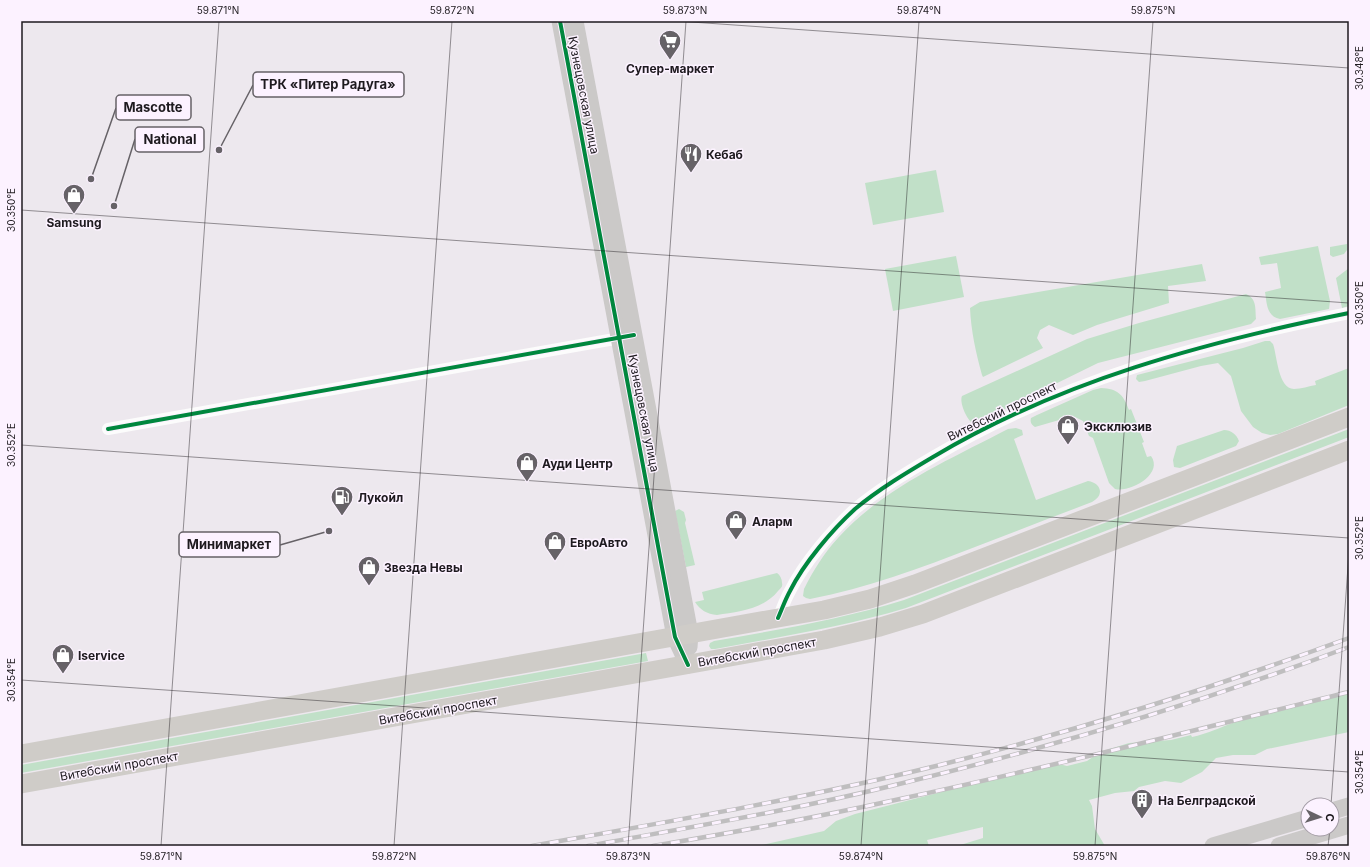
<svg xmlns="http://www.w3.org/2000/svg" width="1370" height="867" font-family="Inter,sans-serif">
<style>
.green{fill:#c1e0c8}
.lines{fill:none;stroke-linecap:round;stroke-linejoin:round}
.street{stroke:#fcfcfc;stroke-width:12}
.secondary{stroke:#cbc9c8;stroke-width:17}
.primary{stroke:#cfccc8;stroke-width:19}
.rail-casing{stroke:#bfbebf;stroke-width:4.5}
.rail{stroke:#fcf2ff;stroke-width:3;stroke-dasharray:9;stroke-linecap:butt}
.cycleway-casing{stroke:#fcf2ff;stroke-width:6}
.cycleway{stroke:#00873e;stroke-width:4}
.ticks{fill:none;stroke:#1e1a1f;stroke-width:1;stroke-opacity:0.45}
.labels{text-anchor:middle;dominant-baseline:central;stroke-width:3;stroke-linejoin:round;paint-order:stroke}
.poi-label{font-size:12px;font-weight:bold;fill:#1e1a1f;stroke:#fcf2ff;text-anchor:start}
.street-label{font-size:12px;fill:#1e1a1f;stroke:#fcf2ff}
.leader{fill:none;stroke:#666267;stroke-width:1.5}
.callout-dot{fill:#666267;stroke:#fcf2ff;stroke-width:1.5}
.callout{fill:#fcf2ff;stroke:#666267;stroke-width:1.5}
.callout-label{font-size:13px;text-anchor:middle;font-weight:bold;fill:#1e1a1f}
.neatline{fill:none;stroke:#1e1a1f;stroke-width:1.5}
.ticks-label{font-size:10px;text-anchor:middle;fill:#1e1a1f}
</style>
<rect width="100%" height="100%" fill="#ede8ee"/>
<!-- green -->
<g class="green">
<polygon points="936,170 944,212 873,225 865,183"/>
<polygon points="1347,244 1347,250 1344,254 1333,257 1330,255 1330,247"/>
<path d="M1318 246 1330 301 1329 309 1280 319C1266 316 1267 303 1265 292L1281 288 1277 263 1261 265 1259 257Z"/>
<polygon points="956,256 964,297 893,311 885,269"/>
<path d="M1202 264 1206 281 1168 286 1169 303 1097 325 1073 335 1049 325 1040 330 1037 338 1043 348 983 377 982 375C976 353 971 331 970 308L980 302Z"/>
<polygon points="1349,268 1349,306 1342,308 1336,278"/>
<path d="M1246 294C1257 299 1255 308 1256 319L1251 324 1098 363 978 422 974 424C967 421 959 402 962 396L1087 339 1139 323Z"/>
<path d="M1265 341H1270L1273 344C1277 355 1278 389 1294 389 1301 389 1309 386 1316 385L1315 381 1349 368V405L1278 434 1270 435 1262 433 1253 427 1241 411 1231 376 1218 363 1201 366 1145 381 1139 382 1136 379 1137 375 1243 348Z"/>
<path d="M1101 388C1118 389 1123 394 1129 410L1131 409 1144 442 1142 443 1147 457 1151 456C1164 474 1130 493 1115 489L1109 483 1093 438 1089 436 1083 421 1073 416 1035 427C1031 424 1030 422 1031 418L1037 415 1093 390Z"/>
<path d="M1016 428 1022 430 1023 435 1014 439 1036 500 1088 481C1101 483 1105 495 1092 502 1053 517 1014 532 975 547 921 568 867 588 810 599L806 598 803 596 804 589C813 571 824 553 838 538 883 488 949 460 1008 429Z"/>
<path d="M1349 429V437L906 608C843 627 779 637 715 649H711L709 646 710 643 714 641C778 630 842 619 904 600Z"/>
<path d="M1224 430C1231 430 1236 434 1239 441L1236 446 1180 468 1174 467 1173 460 1177 446Z"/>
<polygon points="679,509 684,512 686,520 685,523 695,565 686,567 675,511"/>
<path d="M777 573C780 575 782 579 782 583 783 587 781 588 778 591 764 609 738 612 717 615 707 614 700 610 695 602L704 600 702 592Z"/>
<polygon points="646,653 648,661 21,773 21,765"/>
<path d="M1349 693V732L1267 749 1255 755H1233L1216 758 1202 772 1181 783 1165 781 1139 787 1134 791 1115 793 1089 800 1092 806 1095 829 1105 846H957L983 838V827L927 840 929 846H757L824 831 836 821 855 814 1055 763 1067 766 1087 761 1100 752 1129 743 1171 740 1191 735 1192 737C1207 734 1221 727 1235 722 1273 710 1311 701 1349 693Z"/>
</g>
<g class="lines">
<!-- street -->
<g class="street">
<polyline points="108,429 626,337"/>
<path d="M778 618C782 609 785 600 790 591 804 563 832 530 855 509 879 489 906 473 933 457 1060 381 1205 342 1349 313"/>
</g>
<!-- secondary -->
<g class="secondary">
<polyline points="560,21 675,637 688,665"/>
<polyline points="575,21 690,634 689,647"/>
<polyline points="1332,811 1349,806"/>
<polyline points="1213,846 1308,818"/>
<polyline points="1279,846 1349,825"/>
</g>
<!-- primary -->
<g class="primary">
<polyline points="21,754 778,618 824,610 870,599 915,584 1349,417"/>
<polyline points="21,784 824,640 880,627 923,614 1349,450"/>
</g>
<!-- rail casing -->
<g class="rail-casing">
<g id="rail">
<path d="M532 846C667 822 802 799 936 766 1076 731 1213 688 1349 638"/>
<path d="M588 846C691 827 794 810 895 785 1049 748 1200 703 1349 647"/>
<path d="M653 846C736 832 818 817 900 799 1050 767 1200 729 1349 692"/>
</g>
</g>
<!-- rail -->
<use href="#rail" class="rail"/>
<!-- cycleway casing -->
<g class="cycleway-casing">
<g id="cycleway">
<polyline points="560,21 675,637 688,665"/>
<polyline points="108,429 634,335"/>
<path d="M778 618C782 609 785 600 790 591 804 563 832 530 855 509 879 489 906 473 933 457 1060 381 1205 342 1349 313"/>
</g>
</g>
<!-- cycleway -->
<use href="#cycleway" class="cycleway"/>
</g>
<!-- ticks -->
<path class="ticks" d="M677 21 1349 68M21 210 1349 303M21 445 1349 538M21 680 1349 772M1331 805 1349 552M161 846 219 21M394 846 452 21M628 846 686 21M861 846 919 21M1095 846 1153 21M1328 846 1330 829"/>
<!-- icons -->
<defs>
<g id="supermarket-pin" transform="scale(1.15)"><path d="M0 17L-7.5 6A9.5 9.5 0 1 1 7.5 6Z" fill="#666267" stroke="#fcf2ff"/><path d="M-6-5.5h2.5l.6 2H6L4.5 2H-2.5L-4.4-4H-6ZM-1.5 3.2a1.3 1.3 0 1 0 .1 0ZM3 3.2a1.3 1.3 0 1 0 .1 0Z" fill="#fff"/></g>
<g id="restaurant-pin" transform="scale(1.15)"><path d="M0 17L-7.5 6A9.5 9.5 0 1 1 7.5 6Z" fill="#666267" stroke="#fcf2ff"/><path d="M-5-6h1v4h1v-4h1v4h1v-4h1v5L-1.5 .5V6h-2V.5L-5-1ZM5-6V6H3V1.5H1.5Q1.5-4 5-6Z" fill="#fff"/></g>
<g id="shop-pin" transform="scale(1.15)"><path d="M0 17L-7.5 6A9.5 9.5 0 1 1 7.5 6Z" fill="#666267" stroke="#fcf2ff"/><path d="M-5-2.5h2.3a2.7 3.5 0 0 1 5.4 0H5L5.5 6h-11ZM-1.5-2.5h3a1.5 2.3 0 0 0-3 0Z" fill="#fff"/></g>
<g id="fuel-pin" transform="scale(1.15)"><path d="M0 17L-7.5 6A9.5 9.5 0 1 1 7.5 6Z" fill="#666267" stroke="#fcf2ff"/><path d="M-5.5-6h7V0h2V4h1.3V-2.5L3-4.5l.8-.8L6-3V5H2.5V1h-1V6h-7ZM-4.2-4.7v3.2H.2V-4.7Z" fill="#fff"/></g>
<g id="building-pin" transform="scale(1.15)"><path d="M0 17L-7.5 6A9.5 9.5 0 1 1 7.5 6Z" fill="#666267" stroke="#fcf2ff"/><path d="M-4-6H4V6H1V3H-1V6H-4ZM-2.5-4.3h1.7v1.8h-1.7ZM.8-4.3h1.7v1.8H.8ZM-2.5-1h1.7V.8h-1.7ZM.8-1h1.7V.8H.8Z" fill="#fff"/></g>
</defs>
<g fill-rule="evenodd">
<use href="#supermarket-pin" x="670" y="41"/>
<use href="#restaurant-pin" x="691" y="154"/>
<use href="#shop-pin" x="74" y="195"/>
<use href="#shop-pin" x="1068" y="426"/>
<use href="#shop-pin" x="527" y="463"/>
<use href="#fuel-pin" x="342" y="497"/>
<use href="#shop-pin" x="736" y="521"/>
<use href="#shop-pin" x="555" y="542"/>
<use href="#shop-pin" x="369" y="567"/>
<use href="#shop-pin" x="63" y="655"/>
<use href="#building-pin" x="1142" y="800"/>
</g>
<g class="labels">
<!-- poi labels -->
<g class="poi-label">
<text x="670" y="68" text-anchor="middle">Супер-маркет</text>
<text x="706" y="154">Кебаб</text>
<text x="74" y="222" text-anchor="middle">Samsung</text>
<text x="1084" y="426">Эксклюзив</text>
<text x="542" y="463">Ауди Центр</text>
<text x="358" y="497">Лукойл</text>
<text x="752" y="521">Аларм</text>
<text x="570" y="542">ЕвроАвто</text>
<text x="384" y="567">Звезда Невы</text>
<text x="78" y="655">Iservice</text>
<text x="1158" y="800">На Белградской</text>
</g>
<!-- street labels -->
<g class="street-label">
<text transform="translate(584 95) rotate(79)">Кузнецовская улица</text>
<text transform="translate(1002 411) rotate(-26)">Витебский проспект</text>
<text transform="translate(644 413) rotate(79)">Кузнецовская улица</text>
<text transform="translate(757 652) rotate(-10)">Витебский проспект</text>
<text transform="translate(438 710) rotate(-10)">Витебский проспект</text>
<text transform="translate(119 766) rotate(-10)">Витебский проспект</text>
</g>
</g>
<!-- callouts -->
<path class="leader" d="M219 150L253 85M91 179L116 108M114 206L135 139M329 531L280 545"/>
<g class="callout-dot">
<circle cx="219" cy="150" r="4"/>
<circle cx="91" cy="179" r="4"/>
<circle cx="114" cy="206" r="4"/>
<circle cx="329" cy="531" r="4"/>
</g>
<g class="callout">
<rect x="253" y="72" width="151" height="25" rx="4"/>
<rect x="116" y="95" width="75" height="25" rx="4"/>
<rect x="135" y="127" width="69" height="25" rx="4"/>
<rect x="179" y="532" width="101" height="25" rx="4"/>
</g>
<g class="callout-label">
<text x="328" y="89">ТРК «Питер Радуга»</text>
<text x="153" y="112">Mascotte</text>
<text x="170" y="144">National</text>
<text x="229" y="549">Минимаркет</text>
</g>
<!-- border -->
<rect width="1370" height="867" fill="none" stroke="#fcf2ff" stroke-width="44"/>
<!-- north arrow -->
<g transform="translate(1320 817) rotate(94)"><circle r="19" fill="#fcf2ff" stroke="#a39ca5"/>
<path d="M0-3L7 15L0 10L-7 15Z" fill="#666267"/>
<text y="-6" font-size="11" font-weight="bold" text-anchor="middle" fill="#1e1a1f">С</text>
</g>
<rect x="22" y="22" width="1326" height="823" class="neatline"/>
<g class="ticks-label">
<text x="218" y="14">59.871°N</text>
<text x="452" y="14">59.872°N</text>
<text x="685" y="14">59.873°N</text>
<text x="919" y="14">59.874°N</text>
<text x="1153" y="14">59.875°N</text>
<text transform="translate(1359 68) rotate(-90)" y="4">30.348°E</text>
<text transform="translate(11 210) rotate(-90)" y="4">30.350°E</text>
<text transform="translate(1359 303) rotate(-90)" y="4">30.350°E</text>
<text transform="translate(11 445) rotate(-90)" y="4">30.352°E</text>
<text transform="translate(1359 538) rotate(-90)" y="4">30.352°E</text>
<text transform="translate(11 680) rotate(-90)" y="4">30.354°E</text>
<text transform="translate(1359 772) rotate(-90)" y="4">30.354°E</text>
<text x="161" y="860">59.871°N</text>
<text x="394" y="860">59.872°N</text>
<text x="628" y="860">59.873°N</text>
<text x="861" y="860">59.874°N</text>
<text x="1095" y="860">59.875°N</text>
<text x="1328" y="860">59.876°N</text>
</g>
</svg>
